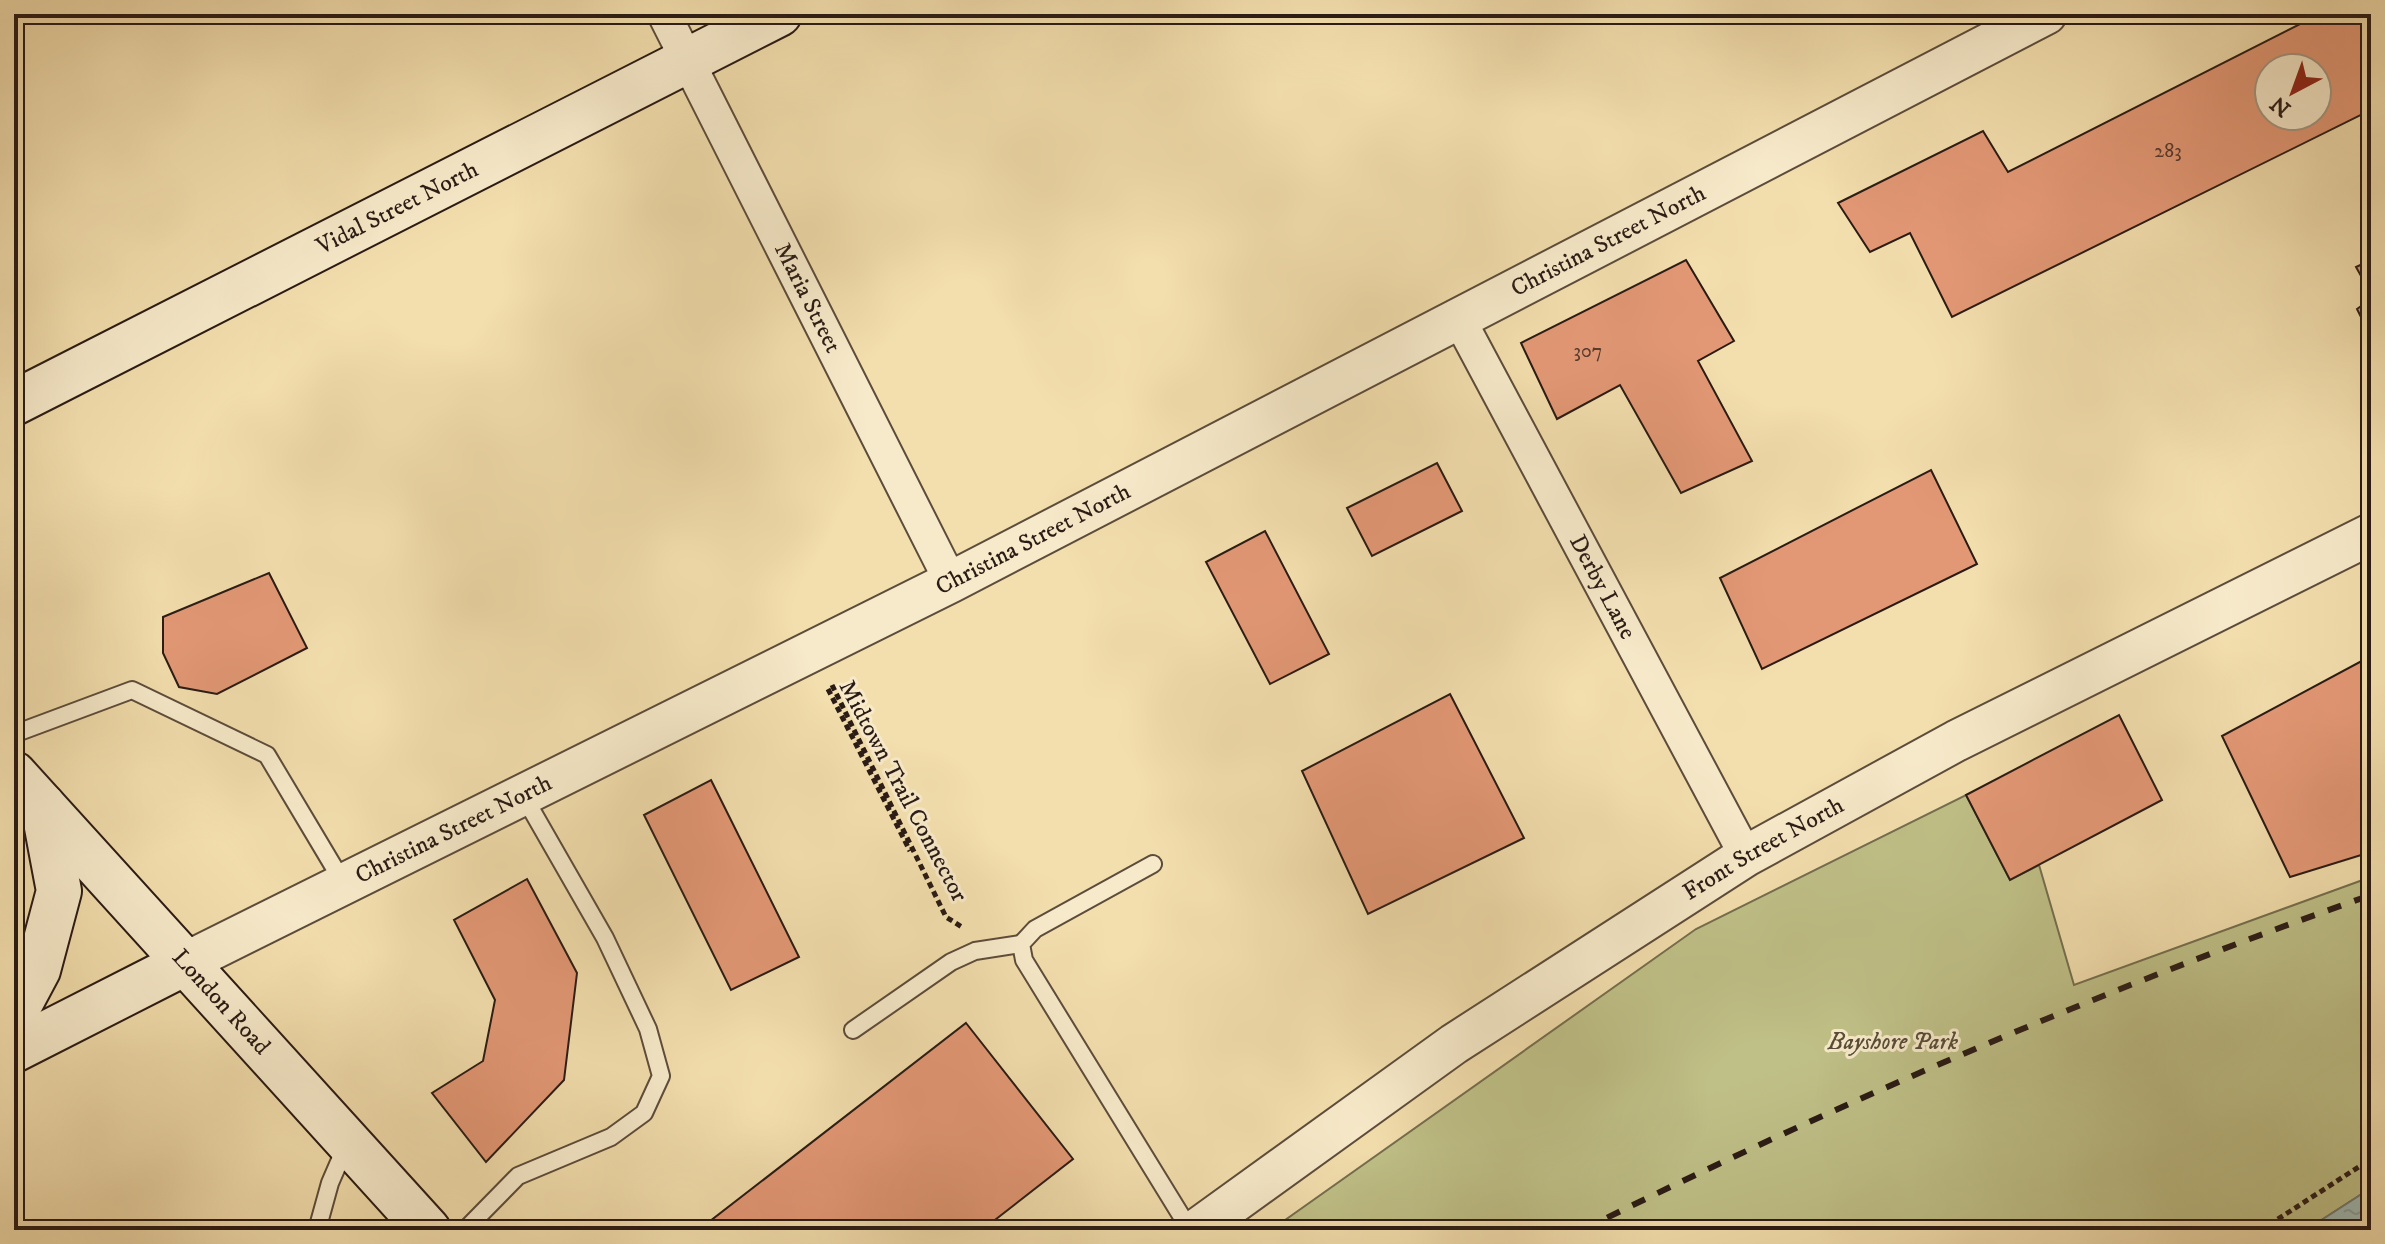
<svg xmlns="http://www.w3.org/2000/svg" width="2385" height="1244" font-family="'IM FELL DW Pica',serif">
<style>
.park{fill:#bfc087;stroke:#746e4e;stroke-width:2}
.water{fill:url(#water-ripples);stroke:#707a74;stroke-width:2}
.building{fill:#e39875;stroke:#2a1b15;stroke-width:2;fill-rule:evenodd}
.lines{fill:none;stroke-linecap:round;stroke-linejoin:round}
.service-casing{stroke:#5c4c3b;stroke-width:20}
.minor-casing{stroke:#5c4c3b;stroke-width:36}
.tertiary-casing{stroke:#5c4c3b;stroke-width:44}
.secondary-casing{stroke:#2a1b15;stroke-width:48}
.path{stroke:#2a1b15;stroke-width:5;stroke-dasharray:6 4;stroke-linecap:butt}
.service{stroke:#f7eaca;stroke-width:16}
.minor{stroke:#f7eaca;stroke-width:32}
.tertiary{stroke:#f7eaca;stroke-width:40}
.secondary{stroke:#f7eaca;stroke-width:44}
.rail{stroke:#2a1b15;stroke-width:6;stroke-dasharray:14 14;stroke-linecap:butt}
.labels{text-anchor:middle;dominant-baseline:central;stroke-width:6;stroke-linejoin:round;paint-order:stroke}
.number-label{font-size:20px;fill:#583a2d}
.street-label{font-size:24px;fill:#2a1b15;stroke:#f7eaca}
.park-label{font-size:24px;font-style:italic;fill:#574d37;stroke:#f7eaca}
</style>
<defs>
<pattern id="water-ripples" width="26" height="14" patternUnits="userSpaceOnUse" patternTransform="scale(2)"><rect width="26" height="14" fill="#9ebab4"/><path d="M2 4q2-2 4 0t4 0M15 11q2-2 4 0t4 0" fill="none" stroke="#889f9a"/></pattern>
</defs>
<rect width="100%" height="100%" fill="#f3dead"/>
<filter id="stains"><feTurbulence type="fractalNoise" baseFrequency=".0025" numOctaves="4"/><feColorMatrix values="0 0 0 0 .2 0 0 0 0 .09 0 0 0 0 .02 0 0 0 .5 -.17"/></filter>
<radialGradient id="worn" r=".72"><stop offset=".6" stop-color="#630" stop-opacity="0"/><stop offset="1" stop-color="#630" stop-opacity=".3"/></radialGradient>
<!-- park -->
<polygon class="park" points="1966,795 2010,880 2039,865 2074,985 2371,877 2371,1188 2306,1230 1271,1230 1696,929"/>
<!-- water -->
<polygon class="water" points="2371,1188 2371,1230 2306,1230"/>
<!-- building -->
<g class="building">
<path d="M2320 14H2371V110L1952 317 1910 233 1870 252 1838 203 1983 131 2008 172ZM2269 68H2317V116H2269Z"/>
<polygon points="1686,260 1734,341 1698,361 1752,461 1681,493 1620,385 1557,419 1521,343"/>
<polygon points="2371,260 2371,294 2356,267"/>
<polygon points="2371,299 2371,337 2357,309"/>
<polygon points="1437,463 1462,511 1372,556 1347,508"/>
<polygon points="1931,470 1977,564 1762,669 1720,578"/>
<polygon points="1265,531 1329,654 1270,684 1206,562"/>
<polygon points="269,573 307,648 217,694 179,687 163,653 163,617"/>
<polygon points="2371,656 2371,852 2290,877 2222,736"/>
<polygon points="1450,694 1524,838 1368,914 1302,771"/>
<polygon points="2119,715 2162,800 2010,880 1966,795"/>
<polygon points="711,780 799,957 731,990 644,815"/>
<polygon points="527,879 577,973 564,1080 486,1162 432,1093 483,1061 495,1000 454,920"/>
<polygon points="966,1023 1073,1159 982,1230 709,1230 705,1225"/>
</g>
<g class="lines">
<!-- service casing -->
<g class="service-casing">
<g id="service">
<polyline points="14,734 132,690 267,755 344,884"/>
<polyline points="1153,864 1035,929 1021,944 1024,960 1190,1230"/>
<polyline points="853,1030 951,962 975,951 1021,944"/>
<polyline points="317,1230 330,1183 346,1146"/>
<polyline points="465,1230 518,1176 611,1137 644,1113 661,1076 648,1029 605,938 523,795"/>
</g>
</g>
<!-- minor casing -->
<g class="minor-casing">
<g id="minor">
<path id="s1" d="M664 14 951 582"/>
<path id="s2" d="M1459 319 1746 856"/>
</g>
</g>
<!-- tertiary casing -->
<g class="tertiary-casing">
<g id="tertiary">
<path id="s3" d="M185 963 951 582 2046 14"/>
<path id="s4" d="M1196 1230 1454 1044 1746 856 1956 741 2371 534"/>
</g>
</g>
<!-- secondary casing -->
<g class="secondary-casing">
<g id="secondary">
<path id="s5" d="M14 403 779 14"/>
<path id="s6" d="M14 774 428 1230"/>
<polyline points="14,1015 38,970 59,891 43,806"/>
<polyline points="14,1050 185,963"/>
</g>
</g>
<!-- path -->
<g class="path">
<polyline points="832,685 946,917 962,927"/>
<polyline points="828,689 910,851"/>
<polyline points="2261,1230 2371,1159"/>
</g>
<!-- service -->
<use href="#service" class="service"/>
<!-- minor -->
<use href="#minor" class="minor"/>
<!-- tertiary -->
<use href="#tertiary" class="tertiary"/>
<!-- secondary -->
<use href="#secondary" class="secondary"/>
<!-- rail -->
<path class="rail" d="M1582 1230C1841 1102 2098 991 2371 895"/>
</g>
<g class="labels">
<!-- number labels -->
<g class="number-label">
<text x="2168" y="151">283</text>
<text x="1588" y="351">307</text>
</g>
<!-- street labels -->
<g class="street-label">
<text stroke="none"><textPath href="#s5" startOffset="430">Vidal Street North</textPath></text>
<text stroke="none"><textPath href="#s3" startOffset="1596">Christina Street North</textPath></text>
<text stroke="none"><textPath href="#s1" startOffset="318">Maria Street</textPath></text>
<text stroke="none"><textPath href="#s3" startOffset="948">Christina Street North</textPath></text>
<text stroke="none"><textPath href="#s2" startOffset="304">Derby Lane</textPath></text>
<text transform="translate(903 791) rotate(62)">Midtown Trail Connector</text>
<text stroke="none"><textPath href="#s3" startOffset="300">Christina Street North</textPath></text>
<text stroke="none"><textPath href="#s4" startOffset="684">Front Street North</textPath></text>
<text stroke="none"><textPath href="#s6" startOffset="308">London Road</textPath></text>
</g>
<!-- park labels -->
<g class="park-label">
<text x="1893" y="1042">Bayshore Park</text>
</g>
</g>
<!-- margin -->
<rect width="2385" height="1244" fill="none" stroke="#f3dead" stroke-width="48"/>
<rect x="16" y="16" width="2353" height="1212" fill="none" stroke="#2a1b15" stroke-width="4"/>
<rect x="24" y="24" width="2337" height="1196" fill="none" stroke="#2a1b15" stroke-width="2"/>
<!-- north arrow -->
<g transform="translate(2293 92) rotate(221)"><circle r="38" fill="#f7eaca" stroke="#a59782" stroke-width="2"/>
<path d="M0-6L14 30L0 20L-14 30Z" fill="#8f2418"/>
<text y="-12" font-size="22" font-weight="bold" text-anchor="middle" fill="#2a1b15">N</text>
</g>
<rect width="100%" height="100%" filter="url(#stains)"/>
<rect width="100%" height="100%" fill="url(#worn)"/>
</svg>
